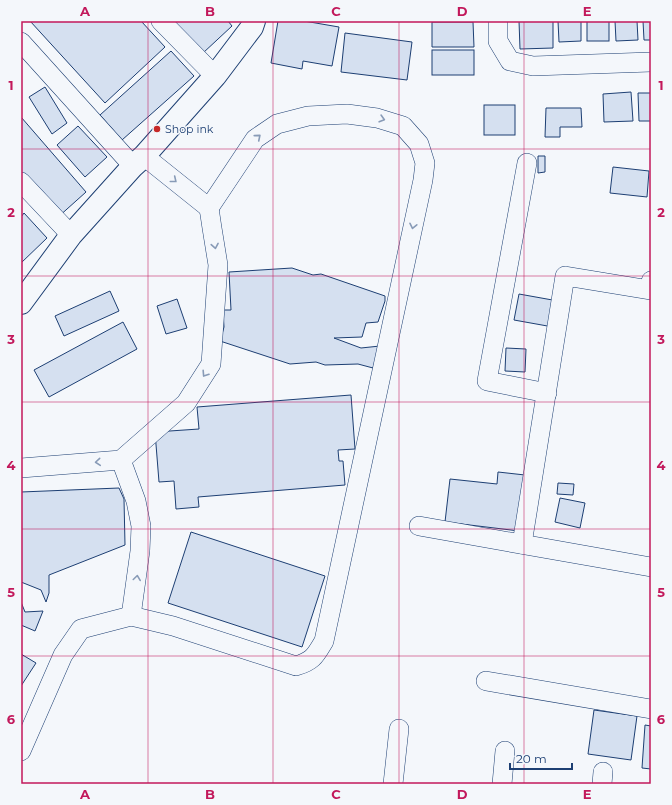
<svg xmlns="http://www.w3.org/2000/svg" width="672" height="805" font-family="Montserrat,sans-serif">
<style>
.building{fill:#d5e0f0;stroke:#1d3f73}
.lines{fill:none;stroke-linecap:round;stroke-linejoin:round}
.street-casing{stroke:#1d3f73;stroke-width:20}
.secondary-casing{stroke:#1d3f73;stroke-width:24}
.street{stroke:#f4f7fb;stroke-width:19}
.secondary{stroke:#f4f7fb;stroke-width:22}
.oneway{stroke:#889bb7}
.grid{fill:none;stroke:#c2185b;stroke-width:1;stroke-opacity:0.55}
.poi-dot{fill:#c62828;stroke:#f4f7fb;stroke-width:1.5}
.labels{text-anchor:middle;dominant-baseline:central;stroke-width:3;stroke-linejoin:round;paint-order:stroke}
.poi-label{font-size:11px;fill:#1d3f73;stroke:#f4f7fb;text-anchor:start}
.neatline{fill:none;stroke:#c2185b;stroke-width:1.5}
.grid-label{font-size:13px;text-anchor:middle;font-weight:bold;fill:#c2185b}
</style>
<rect width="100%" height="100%" fill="#f4f7fb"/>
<!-- building -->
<g class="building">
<polygon points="30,21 141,21 165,47 105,103"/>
<polygon points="174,21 228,21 232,26 203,53"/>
<polygon points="278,21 304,21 339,27 332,66 303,61 302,69 271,63"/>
<polygon points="519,21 553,21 553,48 520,49"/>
<polygon points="558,21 581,21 581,41 559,42"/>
<rect x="587" y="21" width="22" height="20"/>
<polygon points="615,21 637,21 638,40 616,41"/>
<polygon points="643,21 651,21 651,40 644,40"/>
<polygon points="432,22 473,22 474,47 432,47"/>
<polygon points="345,33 412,42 407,80 341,72"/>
<rect x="432" y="50" width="42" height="25"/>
<polygon points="171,51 194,76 122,140 100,115"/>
<polygon points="45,87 67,123 52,134 29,97"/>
<polygon points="631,92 633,121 604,122 603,94"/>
<polygon points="638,93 651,93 651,121 639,121"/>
<rect x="484" y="105" width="31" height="30"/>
<polygon points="546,108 581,108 582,127 560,127 560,137 545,137"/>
<polygon points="21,117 86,192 57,218 21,176"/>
<polygon points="78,126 107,157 85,177 57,145"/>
<polygon points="538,156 545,156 545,172 538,173"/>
<polygon points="613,167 649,171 647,197 610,193"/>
<polygon points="24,213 47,238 21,263 21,217"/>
<polygon points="292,268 313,275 321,274 385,296 385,301 378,322 366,323 362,337 334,338 361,348 380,346 373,368 358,364 325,365 316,362 290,364 220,341 224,327 223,310 231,310 229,272"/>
<polygon points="110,291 119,311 64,336 55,316"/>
<polygon points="519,294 558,301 553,327 514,320"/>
<polygon points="177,299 187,328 166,334 157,306"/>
<polygon points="123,322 137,349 49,397 34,370"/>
<polygon points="506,348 526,349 525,372 505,371"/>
<polygon points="351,395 355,449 338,450 339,461 343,461 345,485 198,497 199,507 176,509 174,481 159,482 155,432 199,429 197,407"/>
<polygon points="498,472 525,475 519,531 445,522 450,479 497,484"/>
<polygon points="558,483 574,484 573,495 557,494"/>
<polygon points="119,488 124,499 125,545 49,575 49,593 46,602 41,590 21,582 21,492"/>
<polygon points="560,498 585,503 580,528 555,522"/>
<polygon points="191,532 325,576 302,647 168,603"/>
<polygon points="21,602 25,612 43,611 35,631 21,625"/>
<polygon points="21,654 36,663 21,686"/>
<polygon points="594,710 637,716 631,760 588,754"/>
<polygon points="645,725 651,726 651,769 642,768"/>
</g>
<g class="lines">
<!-- street casing -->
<g class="street-casing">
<g id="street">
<polyline points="161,21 215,76"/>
<polyline points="498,21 498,41 510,61 533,66 651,62"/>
<polyline points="21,42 133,166"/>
<polyline points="527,163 487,381 547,393"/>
<polyline points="21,182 71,235"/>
<polyline points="121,460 136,501 141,526 140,551 131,616"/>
<polyline points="21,468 121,460 186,403 211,364 218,265 212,228 209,208"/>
<polyline points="419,526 651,567"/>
<polyline points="522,544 565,276 650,290 651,281"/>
<polyline points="486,681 651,709"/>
<path d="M21 751 63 655 81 629 131 616 173 626 296 666C313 661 315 656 324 641L423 180 425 163 419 144 403 126 377 118 347 114 308 116 277 124 255 139 209 208 144 156"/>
<polyline points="393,784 399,729"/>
<polyline points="502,784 505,751"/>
<polyline points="602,784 603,772"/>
</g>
</g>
<!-- secondary casing -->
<g class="secondary-casing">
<polyline id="secondary" points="21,303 71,235 133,166 144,156 215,76 252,27 254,21"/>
</g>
<!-- street -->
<use href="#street" class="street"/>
<!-- secondary -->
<use href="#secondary" class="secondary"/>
</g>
<!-- one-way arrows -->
<defs><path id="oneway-chevron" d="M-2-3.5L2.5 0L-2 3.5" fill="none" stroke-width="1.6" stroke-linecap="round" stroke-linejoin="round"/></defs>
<g class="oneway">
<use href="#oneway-chevron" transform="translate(382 119) rotate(16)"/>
<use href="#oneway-chevron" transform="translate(258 137) rotate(-40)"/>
<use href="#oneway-chevron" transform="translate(174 180) rotate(39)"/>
<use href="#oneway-chevron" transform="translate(413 226) rotate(102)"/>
<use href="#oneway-chevron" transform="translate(215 246) rotate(80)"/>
<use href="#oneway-chevron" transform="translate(205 374) rotate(123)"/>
<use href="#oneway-chevron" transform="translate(98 462) rotate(175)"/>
<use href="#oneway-chevron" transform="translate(137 578) rotate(-82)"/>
</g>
<!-- grid -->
<path class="grid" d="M148 21V784M273 21V784M399 21V784M524 21V784M21 149H651M21 276H651M21 402H651M21 529H651M21 656H651"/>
<!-- markers -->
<circle class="poi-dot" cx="157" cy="129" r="4"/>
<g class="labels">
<!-- poi labels -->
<g class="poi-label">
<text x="165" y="129">Shop ink</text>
</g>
</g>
<!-- border -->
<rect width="672" height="805" fill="none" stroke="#f4f7fb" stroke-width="44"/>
<!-- scale -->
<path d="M510 763v6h62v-6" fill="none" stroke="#1d3f73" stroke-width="2"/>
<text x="516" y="763" font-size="12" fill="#1d3f73" stroke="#f4f7fb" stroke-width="3" paint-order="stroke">20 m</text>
<rect x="22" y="22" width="628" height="761" class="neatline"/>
<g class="grid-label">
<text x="85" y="16">A</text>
<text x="210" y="16">B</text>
<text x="336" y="16">C</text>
<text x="462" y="16">D</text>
<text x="587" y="16">E</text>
<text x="11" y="90">1</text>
<text x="661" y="90">1</text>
<text x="11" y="217">2</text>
<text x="661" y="217">2</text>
<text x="11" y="344">3</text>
<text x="661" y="344">3</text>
<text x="11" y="470">4</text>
<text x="661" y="470">4</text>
<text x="11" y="597">5</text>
<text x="661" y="597">5</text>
<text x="11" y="724">6</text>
<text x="661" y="724">6</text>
<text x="85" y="799">A</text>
<text x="210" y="799">B</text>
<text x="336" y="799">C</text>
<text x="462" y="799">D</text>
<text x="587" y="799">E</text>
</g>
</svg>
